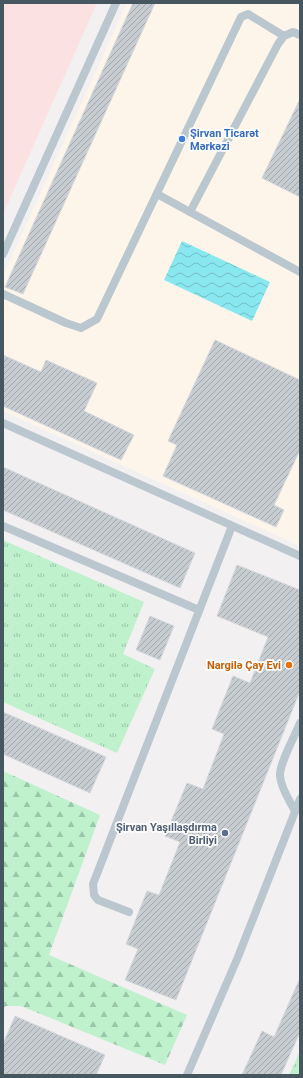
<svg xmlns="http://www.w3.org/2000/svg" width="303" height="1078" font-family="Roboto,sans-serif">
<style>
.commercial{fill:#fdf5ea}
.medical{fill:#fce1e2}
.forest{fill:url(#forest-firs)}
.park{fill:url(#park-tufts)}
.water{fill:url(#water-waves)}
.building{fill:url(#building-hatch);stroke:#d4d7dc}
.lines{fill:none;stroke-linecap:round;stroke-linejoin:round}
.lane{stroke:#bbc7ce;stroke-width:8}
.shop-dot{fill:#3f7fe0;stroke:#fff;stroke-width:1.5}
.food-dot{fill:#e8710a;stroke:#fff;stroke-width:1.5}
.service-dot{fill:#5c6f8a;stroke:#fff;stroke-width:1.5}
.labels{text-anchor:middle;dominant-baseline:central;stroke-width:3.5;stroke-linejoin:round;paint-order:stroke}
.shop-label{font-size:11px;font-weight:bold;fill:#366cbe;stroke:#fff;text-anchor:start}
.food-label{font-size:11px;font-weight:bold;fill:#c56008;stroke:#fff;text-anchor:end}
.service-label{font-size:11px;font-weight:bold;fill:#4e5e75;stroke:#fff;text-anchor:end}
</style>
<defs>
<pattern id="forest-firs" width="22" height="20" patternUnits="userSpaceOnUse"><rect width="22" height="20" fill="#bef1cc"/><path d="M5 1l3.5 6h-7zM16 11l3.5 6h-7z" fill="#9cc6a9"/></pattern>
<pattern id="park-tufts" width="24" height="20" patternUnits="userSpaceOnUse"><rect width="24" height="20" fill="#bef1cc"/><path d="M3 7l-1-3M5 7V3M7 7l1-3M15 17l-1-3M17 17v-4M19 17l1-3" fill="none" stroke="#9cc6a9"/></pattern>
<pattern id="water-waves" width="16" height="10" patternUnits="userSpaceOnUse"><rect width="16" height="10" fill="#89e7f0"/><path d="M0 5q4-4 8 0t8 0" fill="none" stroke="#72bec6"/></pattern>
<pattern id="building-hatch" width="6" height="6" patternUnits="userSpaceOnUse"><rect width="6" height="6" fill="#c7ccd0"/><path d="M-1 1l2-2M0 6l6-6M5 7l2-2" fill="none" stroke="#a3a8ac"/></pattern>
</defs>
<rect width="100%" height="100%" fill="#f3f0f1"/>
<!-- commercial -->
<polygon class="commercial" points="127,3 300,3 300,546 3,411 3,276"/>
<!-- medical -->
<polygon class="medical" points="3,3 97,3 3,214"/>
<!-- forest -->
<polygon class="forest" points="3,771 100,815 49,955 187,1015 165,1065 21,1006 6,1006 3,1008"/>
<!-- park -->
<g class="park">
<polygon points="3,540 144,602 123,654 155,669 117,753 3,702"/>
<polygon points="300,1051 300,1075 289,1075"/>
</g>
<!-- water -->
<polygon class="water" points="182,241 270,282 252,321 164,280"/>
<!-- building -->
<g class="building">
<polygon points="133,3 155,3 23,294 5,287"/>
<polygon points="300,99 300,197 262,178"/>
<polygon points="215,340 300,380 300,450 274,505 284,510 276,527 163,476 177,445 168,441"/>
<polygon points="3,355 41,372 46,360 97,383 84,411 134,435 121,460 3,406"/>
<polygon points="3,467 195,553 180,588 3,510"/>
<polygon points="237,565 300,590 300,691 176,1000 125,980 138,949 126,944 147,891 159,895 180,842 165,836 187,783 203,789 224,734 212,729 233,676 250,683 268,637 217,616"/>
<polygon points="150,616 174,626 160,660 136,650"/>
<polygon points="3,712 106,757 90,793 3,754"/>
<polygon points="300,978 300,1032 281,1075 242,1075 262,1031 274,1037"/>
<polygon points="15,1016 105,1055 96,1075 3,1075 3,1044"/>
</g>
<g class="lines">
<!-- lane -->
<g class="lane">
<polyline points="157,194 300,272"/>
<polyline points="190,212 278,44 284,36 293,32 300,35"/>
<polyline points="3,254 116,3"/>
<polyline points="3,294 66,323 81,328 97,319 241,17 248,14 284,36"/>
<polyline points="3,423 300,556"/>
<polyline points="3,526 199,610"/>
<path d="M295 811C290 801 281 789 280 776 279 764 295 736 300 723"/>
<polyline points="129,912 98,900 94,895 93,884 232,526"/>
<polyline points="187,1075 238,957 300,799"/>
</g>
</g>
<!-- markers -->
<circle class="shop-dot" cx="182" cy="139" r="4"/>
<circle class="food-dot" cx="289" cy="665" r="4"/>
<circle class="service-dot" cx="225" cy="833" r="4"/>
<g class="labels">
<!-- shop labels -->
<g class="shop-label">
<text x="190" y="133">Şirvan Ticarət<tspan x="190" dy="13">Mərkəzi</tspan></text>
</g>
<!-- food labels -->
<g class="food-label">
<text x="281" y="665">Nargilə Çay Evi</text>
</g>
<!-- service labels -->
<g class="service-label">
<text x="217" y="827">Şirvan Yaşıllaşdırma<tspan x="217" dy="13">Birliyi</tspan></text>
</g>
</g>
<!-- border -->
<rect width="303" height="1078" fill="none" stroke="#47575f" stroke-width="8"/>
</svg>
